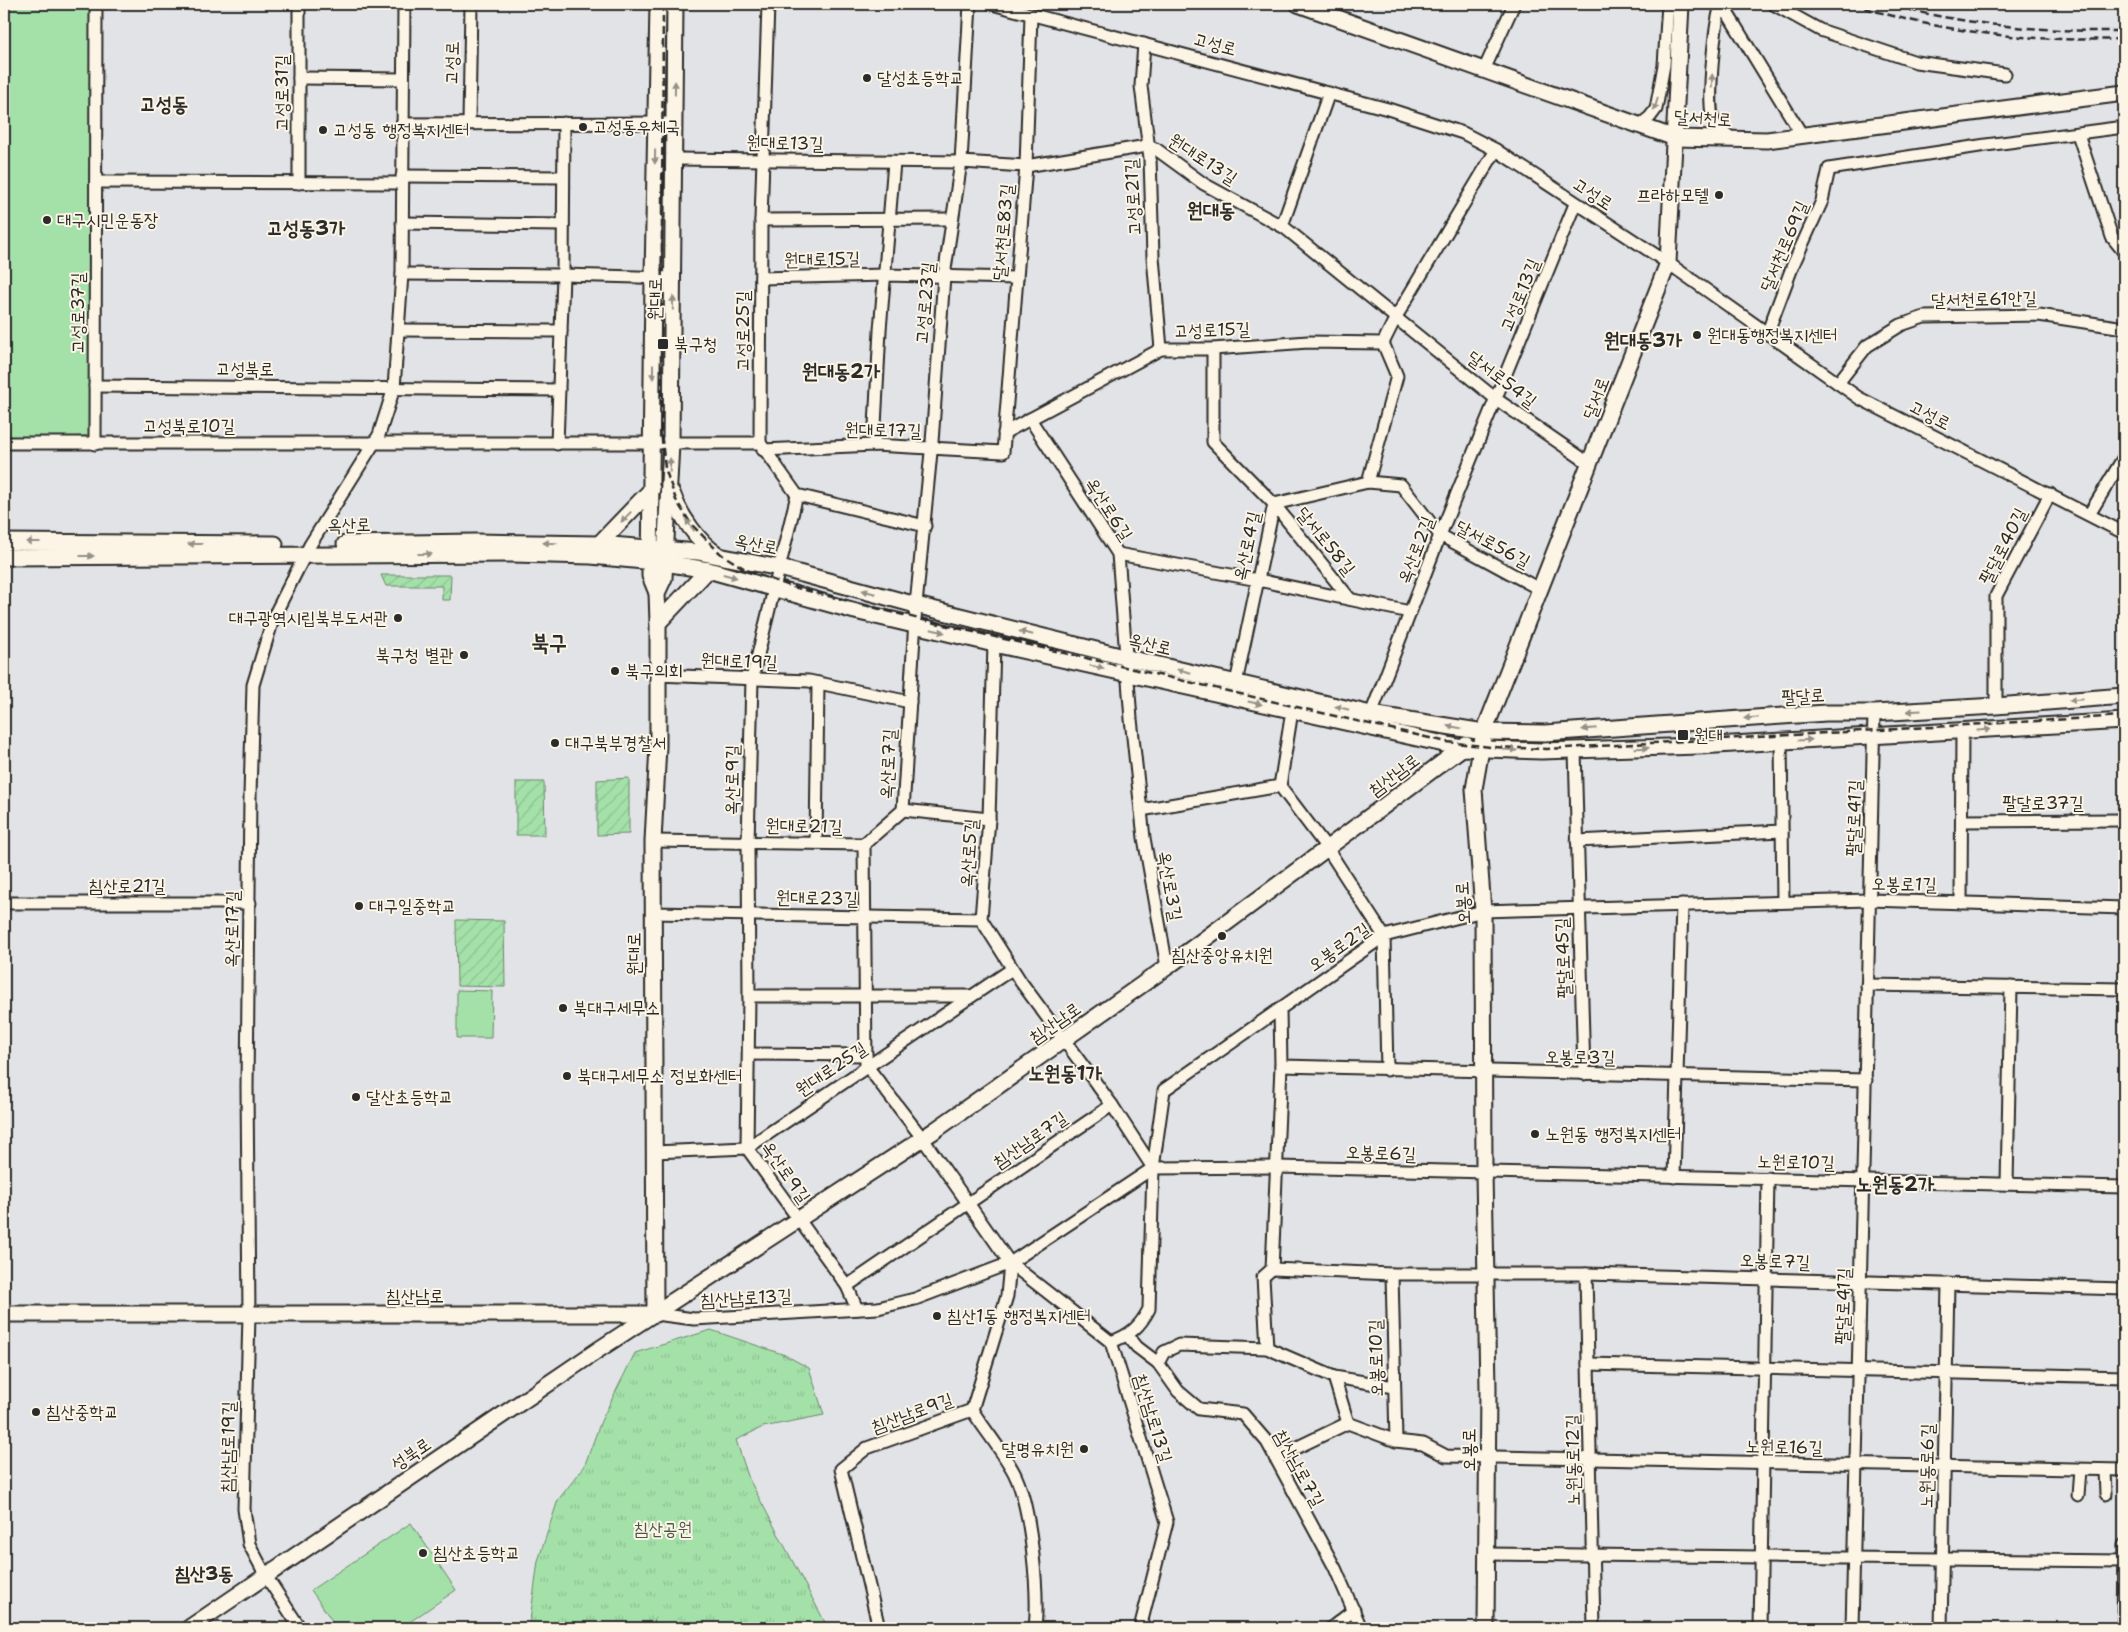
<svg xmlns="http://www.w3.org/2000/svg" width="2128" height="1632" font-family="'Shantell Sans','Poor Story',sans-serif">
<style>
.grass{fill:url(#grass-tufts);stroke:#68866a}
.garden{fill:url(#garden-furrows);stroke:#68866a}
.pitch{fill:#a4e1a9;stroke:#68866a}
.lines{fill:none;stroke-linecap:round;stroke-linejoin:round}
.minor-casing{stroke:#2b2b2b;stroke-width:15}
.major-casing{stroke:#2b2b2b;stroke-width:19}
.minor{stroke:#fcf5e5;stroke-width:11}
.major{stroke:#fcf5e5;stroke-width:15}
.rail{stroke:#2b2b2b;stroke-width:2.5;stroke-dasharray:8 4;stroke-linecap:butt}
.oneway{fill:#949088}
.poi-dot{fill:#2b2b2b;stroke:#fcf5e5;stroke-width:2}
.labels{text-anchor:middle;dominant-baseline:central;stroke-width:4;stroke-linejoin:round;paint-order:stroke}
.street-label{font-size:18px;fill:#2b2b2b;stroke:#fcf5e5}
.poi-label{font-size:18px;fill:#2b2b2b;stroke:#fcf5e5;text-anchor:start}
.park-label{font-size:18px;fill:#49584a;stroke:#fcf5e5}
.neighbourhood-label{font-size:19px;font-weight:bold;fill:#2b2b2b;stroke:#fcf5e5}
.quarter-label{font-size:20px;font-weight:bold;fill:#2b2b2b;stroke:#fcf5e5}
.district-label{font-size:22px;font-weight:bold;fill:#2b2b2b;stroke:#fcf5e5}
</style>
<defs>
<pattern id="grass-tufts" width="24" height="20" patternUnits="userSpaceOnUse" patternTransform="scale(1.25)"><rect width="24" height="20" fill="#a4e1a9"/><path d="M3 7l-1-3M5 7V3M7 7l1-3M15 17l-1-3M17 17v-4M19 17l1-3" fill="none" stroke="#8dc192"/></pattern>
<pattern id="garden-furrows" width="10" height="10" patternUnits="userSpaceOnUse" patternTransform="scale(1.25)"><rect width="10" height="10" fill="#a4e1a9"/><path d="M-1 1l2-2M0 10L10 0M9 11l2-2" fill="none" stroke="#8dc192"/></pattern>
</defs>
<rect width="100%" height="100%" fill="#e2e3e6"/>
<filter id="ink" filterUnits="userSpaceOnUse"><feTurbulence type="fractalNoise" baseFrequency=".02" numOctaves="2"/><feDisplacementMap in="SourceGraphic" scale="10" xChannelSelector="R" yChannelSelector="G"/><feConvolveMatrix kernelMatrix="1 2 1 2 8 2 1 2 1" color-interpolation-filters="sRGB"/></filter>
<g filter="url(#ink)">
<!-- grass -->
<polygon class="grass" points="711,1330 785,1355 809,1368 824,1415 763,1427 736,1440 749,1479 828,1628 529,1628 538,1561 558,1500 584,1467 601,1421 635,1353"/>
<!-- garden -->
<g class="garden">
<polygon points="381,575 451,575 450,600 442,600 442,586 386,586"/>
<polygon points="629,778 629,834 597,835 597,780"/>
<polygon points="516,782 544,782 545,835 516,835"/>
<polygon points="456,920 504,921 505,987 457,986"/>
</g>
<!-- pitch -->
<g class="pitch">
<polygon points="4,4 90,4 89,436 4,439"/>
<polygon points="457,990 492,991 491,1038 457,1038"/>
<polygon points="411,1523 456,1590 401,1628 337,1628 311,1590"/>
</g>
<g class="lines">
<!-- minor casing -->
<g class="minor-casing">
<g id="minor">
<polyline points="992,4 1388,109 1463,133 1496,150 1668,263 1859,398 2124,533"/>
<polyline points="1721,4 1720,9 1728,14 1802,135"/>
<polyline points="1773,4 1820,30 1916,62 2005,74"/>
<path d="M1720 9C1715 26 1705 111 1715 124 1719 129 1727 134 1732 139"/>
<polyline points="1144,44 1141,86 1150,158 1153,257 1161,349"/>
<polyline points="1484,70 1514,4"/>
<polyline points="299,78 402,79"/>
<polyline points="469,123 471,4"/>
<polyline points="402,124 674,123"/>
<polyline points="1640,125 1650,117 1656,109 1664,65 1668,4"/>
<polyline points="2078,134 2112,237 2124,252"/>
<polyline points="675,159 961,162 1026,166 1147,146 1156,149 1204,184 1285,228 1496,399 1590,464"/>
<polyline points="402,176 563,177"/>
<polyline points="96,182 402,183"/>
<polyline points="299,183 299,4"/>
<polyline points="761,220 952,219"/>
<polyline points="402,223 563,225"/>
<polyline points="1282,226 1329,93"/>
<polyline points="402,274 563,275 674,278"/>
<polyline points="761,278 885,275 1017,278"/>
<polyline points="399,330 561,331"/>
<polyline points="1767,334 1793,265 1822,201 1829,169 1986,145 2124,127"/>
<polyline points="1383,343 1396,317 1496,150"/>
<polyline points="1213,349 1213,442 1274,504 1350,599"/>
<polyline points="1838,383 1867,346 1901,325 1924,317 2039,315 2124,328"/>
<polyline points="95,386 559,390"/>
<polyline points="1030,419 1118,554 1131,719 1144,838 1167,967"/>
<polyline points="1004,433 1161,349 1213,349 1308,342 1383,343"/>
<polyline points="4,443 760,443 797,495 925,526"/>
<polyline points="760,443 761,220 768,4"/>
<polyline points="95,444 96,4"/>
<polyline points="557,444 563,275 564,123"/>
<polyline points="874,445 880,330 894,162"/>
<polyline points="763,450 874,445 1003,452 1026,166 1031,15"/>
<polyline points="1368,482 1397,376 1383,343"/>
<polyline points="797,495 752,679 748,843 749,996 747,1148 847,1286 857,1309"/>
<polyline points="1274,504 1368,482 1401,485 1440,535 1541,590"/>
<polyline points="2090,513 2124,457"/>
<polyline points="1118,554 1258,580 1410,612"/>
<polyline points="994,644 989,819 981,919 1021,982 1112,1105 1153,1168"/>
<polyline points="657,675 809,681 910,702"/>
<polyline points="1236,683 1274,504"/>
<polyline points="1996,706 1996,596 2050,494"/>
<polyline points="1371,714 1440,535 1575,204"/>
<polyline points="1781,741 1783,902"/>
<polyline points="1575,750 1584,1074"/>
<polyline points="1280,786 1327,848 1384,936 1387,1070"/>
<polyline points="1280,786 1292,711"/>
<polyline points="903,810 989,819"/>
<polyline points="1141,810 1280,786"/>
<polyline points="1962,821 2124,820"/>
<polyline points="653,841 864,844"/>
<polyline points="1577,841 1782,831"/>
<polyline points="816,843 818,683"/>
<polyline points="4,903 250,903"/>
<polyline points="1961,903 1962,731"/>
<polyline points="653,913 981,919"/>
<polyline points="1867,985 2124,989"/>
<polyline points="749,996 971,996"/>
<polyline points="749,1054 866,1055"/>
<polyline points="1281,1066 1866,1080"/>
<polyline points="654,1152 747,1148 1012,969"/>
<polyline points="1153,1168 1277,1167 2124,1187"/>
<polyline points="1674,1177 1682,905"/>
<polyline points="2007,1184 2011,987"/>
<polyline points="1010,1263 1111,1342 1167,1522 1140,1628"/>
<polyline points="1272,1269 1392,1274 1586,1274 2124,1289"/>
<polyline points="1392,1274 1396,1441"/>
<polyline points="1586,1274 1594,1628"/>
<polyline points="847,1286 1112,1105"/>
<polyline points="655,1314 694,1319 878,1308 915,1299 1010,1263 1153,1168"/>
<polyline points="1128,1336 1137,1347 1158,1363 1178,1391 1199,1409 1243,1414 1267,1442 1335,1568 1361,1628"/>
<path d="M1111 1342C1130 1335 1140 1327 1149 1309L1153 1168 1164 1090 1384 936 1483 911 1869 900 2124 908"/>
<polyline points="1267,1348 1263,1277 1272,1269 1281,1066 1280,1009"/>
<polyline points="1158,1363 1164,1352 1179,1345 1267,1348 1334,1377 1394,1387"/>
<polyline points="1588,1364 2124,1377"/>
<polyline points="1334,1377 1348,1423"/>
<path d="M972 1410C984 1429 1008 1458 1016 1477 1031 1510 1039 1593 1035 1628"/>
<polyline points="1275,1458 1348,1423 1396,1441 1423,1444 1446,1456 2124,1470"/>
<polyline points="2105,1471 2106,1494"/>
<polyline points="2078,1495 2080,1470"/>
<polyline points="1487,1554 2124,1561"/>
<polyline points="300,1628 266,1576 249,1544 244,1509 249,1315 247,1087 250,796 253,685 274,616 310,545 379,435 394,388 402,274 404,4"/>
<polyline points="879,1628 841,1469 867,1448 972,1410 1007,1296 1010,1263 923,1139 866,1065 864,844 903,810 916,605 932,442 944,276 961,162 970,4"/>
<polyline points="1331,1628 1354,1610"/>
<polyline points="1760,1628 1768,1178"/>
<polyline points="1852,1628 1874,713"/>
<polyline points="1941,1628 1948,1284"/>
<polyline points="2123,1628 2124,1545"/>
</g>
</g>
<!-- major casing -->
<g class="major-casing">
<g id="major">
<polyline points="1298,4 1675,138 1767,140 2124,93"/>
<path d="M672 493C680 516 698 542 718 555"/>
<polyline points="4,542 275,544"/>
<polyline points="345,544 475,542 599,544 698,552 780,568 916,605 1128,658 1371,714 1484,732 1545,733 1826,713 1874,713 1996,706 2124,696"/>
<polyline points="599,544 652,489"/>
<polyline points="4,557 512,554 591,556 665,563 708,570 855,611 994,644 1462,748 1541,751 1699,746 2124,721"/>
<polyline points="657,593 664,578 671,444 675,4"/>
<polyline points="658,623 708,570"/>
<polyline points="4,1314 655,1314"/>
<polyline points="655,1314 653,841 658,746 658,623 657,593 650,576 653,278 658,4"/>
<polyline points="189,1628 598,1350 934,1131 1167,967 1466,745"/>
<polyline points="1486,1628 1488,1388 1484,1173 1483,911 1474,789 1484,732 1668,263 1681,4"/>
</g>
</g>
<!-- minor -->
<use href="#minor" class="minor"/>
<!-- major -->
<use href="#major" class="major"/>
<!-- rail -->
<g class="rail">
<polyline points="663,4 661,431 665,468 676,500 691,524 721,554 750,572 793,587 931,622 1447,742 1491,747 1547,749 2124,716"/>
<path d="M1853 4C1939 33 2033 42 2124 39"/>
<path d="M1886 4C1964 25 2043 32 2124 31"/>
</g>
</g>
<!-- one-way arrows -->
<defs><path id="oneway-solid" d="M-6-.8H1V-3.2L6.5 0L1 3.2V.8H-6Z" transform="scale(1.25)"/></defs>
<g class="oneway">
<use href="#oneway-solid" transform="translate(1712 81) rotate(-88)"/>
<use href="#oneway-solid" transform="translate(675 88) rotate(-89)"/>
<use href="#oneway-solid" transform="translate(1656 104) rotate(106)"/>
<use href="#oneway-solid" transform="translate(655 157) rotate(91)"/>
<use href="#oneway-solid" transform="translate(673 303) rotate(-89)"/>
<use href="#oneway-solid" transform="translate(653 372) rotate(90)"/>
<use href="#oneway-solid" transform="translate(670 465) rotate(-88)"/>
<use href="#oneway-solid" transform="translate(626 517) rotate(134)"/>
<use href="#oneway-solid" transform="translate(690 525) rotate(-126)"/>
<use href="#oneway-solid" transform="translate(33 542) rotate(-180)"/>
<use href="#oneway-solid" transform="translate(550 543) rotate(-179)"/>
<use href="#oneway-solid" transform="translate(195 544) rotate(-180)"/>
<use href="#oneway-solid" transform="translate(425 554)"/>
<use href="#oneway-solid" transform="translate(87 556)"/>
<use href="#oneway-solid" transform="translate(730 576) rotate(15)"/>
<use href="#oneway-solid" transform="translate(869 592) rotate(-165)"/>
<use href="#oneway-solid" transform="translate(938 631) rotate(14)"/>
<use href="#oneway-solid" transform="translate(1026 633) rotate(-166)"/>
<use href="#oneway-solid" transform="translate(1097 667) rotate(12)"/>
<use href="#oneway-solid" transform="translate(1184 671) rotate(-167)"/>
<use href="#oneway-solid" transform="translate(2076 700) rotate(175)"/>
<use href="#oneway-solid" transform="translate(1255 703) rotate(12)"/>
<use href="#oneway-solid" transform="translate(1342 708) rotate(-167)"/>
<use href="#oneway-solid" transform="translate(1914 711) rotate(177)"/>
<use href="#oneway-solid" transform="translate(1751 718) rotate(176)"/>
<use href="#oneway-solid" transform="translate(1454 727) rotate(-171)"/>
<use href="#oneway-solid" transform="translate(1589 729) rotate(175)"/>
<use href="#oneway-solid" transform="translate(1984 730) rotate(-4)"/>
<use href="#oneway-solid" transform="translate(1805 740) rotate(-3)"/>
<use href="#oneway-solid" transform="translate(1642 748) rotate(-2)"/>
<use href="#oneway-solid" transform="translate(1510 750) rotate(3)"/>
</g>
</g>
<!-- markers -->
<g class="poi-dot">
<circle cx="867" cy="78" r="5"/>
<circle cx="583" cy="127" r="5"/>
<circle cx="323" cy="130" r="5"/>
<circle cx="1719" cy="195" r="5"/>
<circle cx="47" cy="220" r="5"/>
<circle cx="1697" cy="335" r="5"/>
<rect x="657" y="338" width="12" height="12" rx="2.5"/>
<circle cx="398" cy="618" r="5"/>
<circle cx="464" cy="655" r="5"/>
<circle cx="615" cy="671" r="5"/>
<rect x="1677" y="729" width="12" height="12" rx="2.5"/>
<circle cx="555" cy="743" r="5"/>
<circle cx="359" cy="906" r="5"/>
<circle cx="1222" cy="936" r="5"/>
<circle cx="563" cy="1008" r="5"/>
<circle cx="567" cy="1076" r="5"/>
<circle cx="356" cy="1097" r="5"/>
<circle cx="1535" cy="1134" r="5"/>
<circle cx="937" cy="1316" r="5"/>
<circle cx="36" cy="1412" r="5"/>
<circle cx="1084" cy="1449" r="5"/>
<circle cx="423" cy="1553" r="5"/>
</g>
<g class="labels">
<!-- street labels -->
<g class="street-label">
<text transform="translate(1215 44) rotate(15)">고성로</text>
<text transform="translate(452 63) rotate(-89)">고성로</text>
<text transform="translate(282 93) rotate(-90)">고성로31길</text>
<text transform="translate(1703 118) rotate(4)">달서천로</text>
<text transform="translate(785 143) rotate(1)">원대로13길</text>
<text transform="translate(1203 159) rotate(33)">원대로13길</text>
<text transform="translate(1593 194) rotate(33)">고성로</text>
<text transform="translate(1133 197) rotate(-93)">고성로21길</text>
<text transform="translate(1003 232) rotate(-85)">달서천로83길</text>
<text transform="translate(1784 246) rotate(-67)">달서천로69길</text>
<text transform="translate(822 259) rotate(-1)">원대로15길</text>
<text transform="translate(1520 295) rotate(-68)">고성로13길</text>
<text transform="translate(655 299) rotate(-89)">원대로</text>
<text transform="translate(1984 299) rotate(-1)">달서천로61안길</text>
<text transform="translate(925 303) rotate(-85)">고성로23길</text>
<text transform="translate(78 313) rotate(-90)">고성로37길</text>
<text transform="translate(1212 330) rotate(-2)">고성로15길</text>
<text transform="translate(743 331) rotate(-90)">고성로25길</text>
<text x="245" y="369">고성북로</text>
<text transform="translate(1502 379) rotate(37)">달서로54길</text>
<text transform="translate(1596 398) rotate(-69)">달서로</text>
<text transform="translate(1930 415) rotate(27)">고성로</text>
<text x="189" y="426">고성북로10길</text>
<text transform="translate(883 430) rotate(1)">원대로17길</text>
<text transform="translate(1109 509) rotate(57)">옥산로6길</text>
<text transform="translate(349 525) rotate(-1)">옥산로</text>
<text transform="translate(1326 541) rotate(51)">달서로58길</text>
<text transform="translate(756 544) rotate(11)">옥산로</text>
<text transform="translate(1493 544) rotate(28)">달서로56길</text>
<text transform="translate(1247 546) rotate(-78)">옥산로4길</text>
<text transform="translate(2003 546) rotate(-63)">팔달로40길</text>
<text transform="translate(1416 550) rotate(-69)">옥산로2길</text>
<text transform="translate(1150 644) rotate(13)">옥산로</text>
<text transform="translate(739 661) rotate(2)">원대로19길</text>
<text transform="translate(1803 696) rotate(-3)">팔달로</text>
<text transform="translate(888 764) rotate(-87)">옥산로7길</text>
<text transform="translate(1394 775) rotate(-37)">침산남로</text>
<text transform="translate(732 780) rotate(-89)">옥산로9길</text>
<text x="2043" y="803">팔달로37길</text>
<text transform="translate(1854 818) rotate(-88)">팔달로41길</text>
<text transform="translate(804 826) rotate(1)">원대로21길</text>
<text transform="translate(969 853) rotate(-86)">옥산로5길</text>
<text transform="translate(1904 884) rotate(1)">오봉로1길</text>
<text x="127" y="886">침산로21길</text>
<text transform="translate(1170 886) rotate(80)">옥산로3길</text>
<text transform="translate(817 898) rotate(1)">원대로23길</text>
<text transform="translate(1463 903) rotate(-93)">오봉로</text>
<text transform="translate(232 929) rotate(-89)">옥산로17길</text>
<text transform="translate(1339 947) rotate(-35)">오봉로2길</text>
<text transform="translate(634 954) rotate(-90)">원대로</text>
<text transform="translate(1563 958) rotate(-92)">팔달로45길</text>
<text transform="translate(1055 1023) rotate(-35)">침산남로</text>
<text transform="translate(1580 1057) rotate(1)">오봉로3길</text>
<text transform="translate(831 1069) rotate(-34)">원대로25길</text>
<text transform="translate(1030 1140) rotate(-35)">침산남로7길</text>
<text transform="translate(1381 1153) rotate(2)">오봉로6길</text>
<text transform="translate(1796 1162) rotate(1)">노원로10길</text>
<text transform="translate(786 1172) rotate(55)">옥산로9길</text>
<text transform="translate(1775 1261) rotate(2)">오봉로7길</text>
<text x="415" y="1296">침산남로</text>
<text transform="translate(746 1298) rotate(-3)">침산남로13길</text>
<text transform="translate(1843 1306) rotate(-88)">팔달로41길</text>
<text transform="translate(1376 1358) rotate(-91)">오봉로10길</text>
<text transform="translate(912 1413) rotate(-20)">침산남로9길</text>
<text transform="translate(1153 1418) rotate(73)">침산남로13길</text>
<text transform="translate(228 1447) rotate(-89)">침산남로19길</text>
<text transform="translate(1784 1447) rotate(1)">노원로16길</text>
<text transform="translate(1469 1450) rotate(-90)">오봉로</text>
<text transform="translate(411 1454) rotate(-34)">성북로</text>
<text transform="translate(1573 1460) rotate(-91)">노원동로12길</text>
<text transform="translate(1927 1466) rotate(-89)">노원동로6길</text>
<text transform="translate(1299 1468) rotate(61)">침산남로7길</text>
</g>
<!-- poi labels -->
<g class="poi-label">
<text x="877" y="78">달성초등학교</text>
<text x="593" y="127">고성동우체국</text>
<text x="333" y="130">고성동 행정복지센터</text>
<text x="1709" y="195" text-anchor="end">프라하모텔</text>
<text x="57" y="220">대구시민운동장</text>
<text x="1707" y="335">원대동행정복지센터</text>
<text x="674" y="344">북구청</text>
<text x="388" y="618" text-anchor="end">대구광역시립북부도서관</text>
<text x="454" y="655" text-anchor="end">북구청 별관</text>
<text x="625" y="671">북구의회</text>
<text x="1694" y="735">원대</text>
<text x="565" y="743">대구북부경찰서</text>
<text x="369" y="906">대구일중학교</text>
<text x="1222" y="955" text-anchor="middle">침산중앙유치원</text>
<text x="573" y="1008">북대구세무소</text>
<text x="577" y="1076">북대구세무소 정보화센터</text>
<text x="366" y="1097">달산초등학교</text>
<text x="1545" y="1134">노원동 행정복지센터</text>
<text x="947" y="1316">침산1동 행정복지센터</text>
<text x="46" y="1412">침산중학교</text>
<text x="1074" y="1449" text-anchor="end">달명유치원</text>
<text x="433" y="1553">침산초등학교</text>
</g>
<!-- park labels -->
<g class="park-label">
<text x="663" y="1529">침산공원</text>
</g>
<!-- neighbourhood labels -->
<g class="neighbourhood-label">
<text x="204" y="1573">침산3동</text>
</g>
<!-- quarter labels -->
<g class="quarter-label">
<text x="164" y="104">고성동</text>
<text x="1211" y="210">원대동</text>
<text x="306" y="228">고성동3가</text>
<text x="1643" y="340">원대동3가</text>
<text x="841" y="371">원대동2가</text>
<text x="1065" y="1073">노원동1가</text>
<text x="1895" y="1184">노원동2가</text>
</g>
<!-- district labels -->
<g class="district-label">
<text x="549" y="642">북구</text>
</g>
</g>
<!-- margin -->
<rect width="2128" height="1632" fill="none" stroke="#fcf5e5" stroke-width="20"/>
<rect x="10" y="10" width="2108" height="1612" fill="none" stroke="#2b2b2b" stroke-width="2" filter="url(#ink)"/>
</svg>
